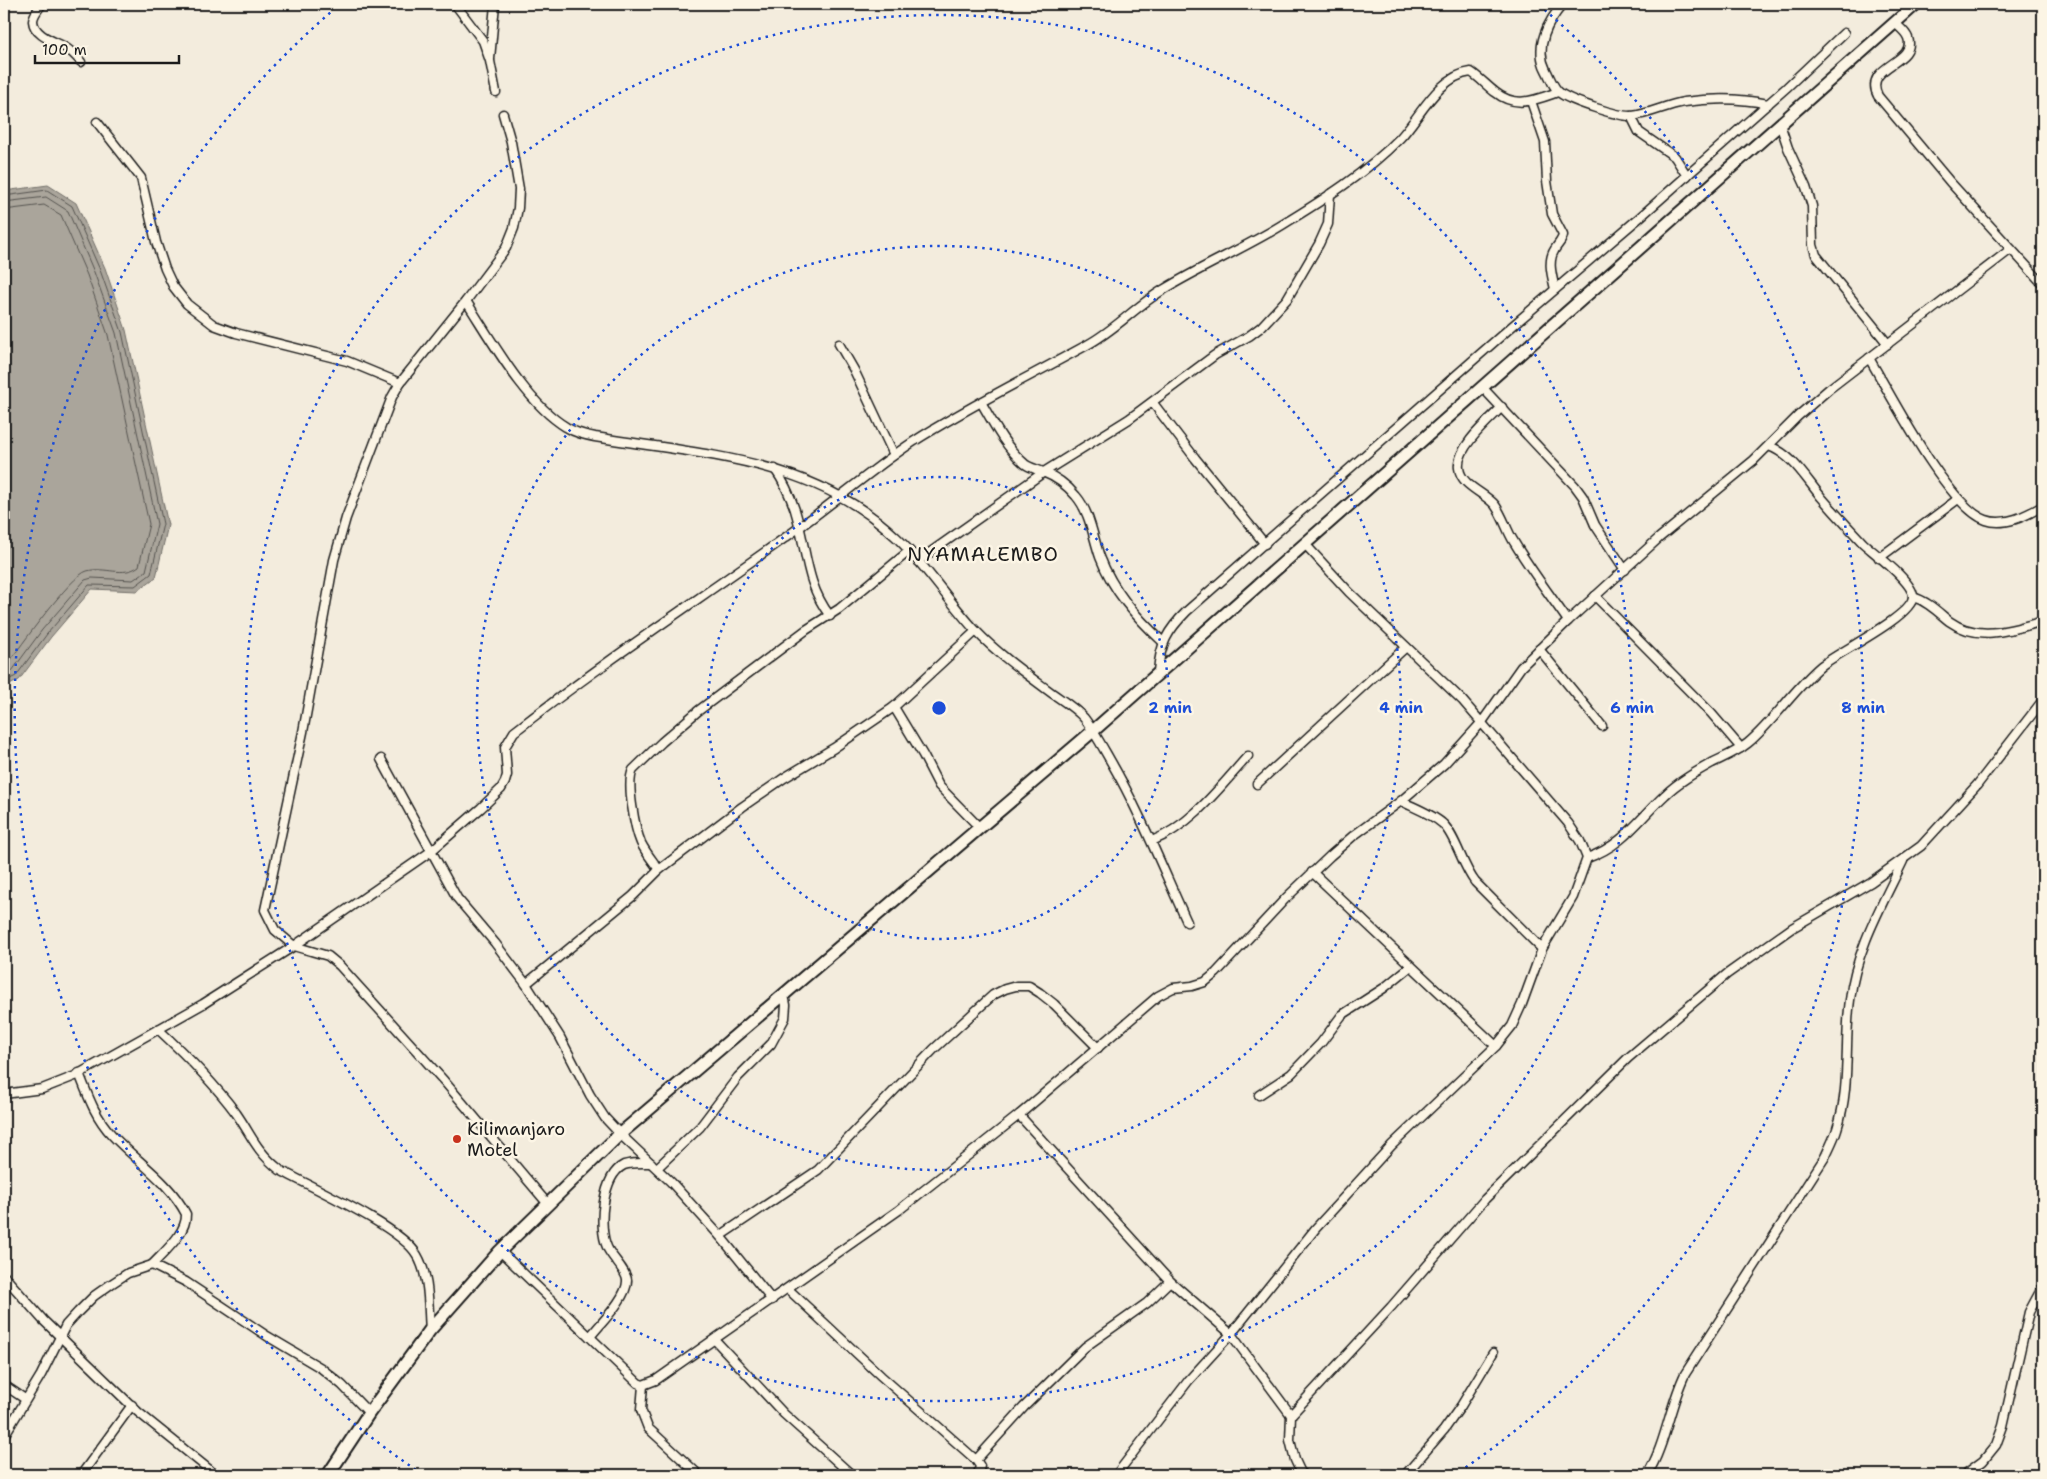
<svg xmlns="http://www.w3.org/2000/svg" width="2047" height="1479" font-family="'Shantell Sans',sans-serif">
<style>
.water{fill:#aaa59b;stroke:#716e68}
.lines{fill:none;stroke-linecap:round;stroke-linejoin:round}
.shore{stroke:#55534f;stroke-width:1}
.street-casing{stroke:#1c1c1c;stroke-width:11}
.secondary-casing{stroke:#1c1c1c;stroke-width:15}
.street{stroke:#fcf5e5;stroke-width:8}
.secondary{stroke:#fcf5e5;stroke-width:11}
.ring{fill:none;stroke:#1d4ed8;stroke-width:2.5;stroke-dasharray:2.5 5}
.poi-dot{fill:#c8321e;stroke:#fcf5e5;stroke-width:2}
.labels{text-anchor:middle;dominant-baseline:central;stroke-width:5;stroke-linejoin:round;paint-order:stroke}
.poi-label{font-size:18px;fill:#1c1c1c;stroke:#fcf5e5;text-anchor:start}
.quarter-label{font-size:20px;letter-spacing:1px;fill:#1c1c1c;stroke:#fcf5e5}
.centre{fill:#1d4ed8;stroke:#fcf5e5;stroke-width:2.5}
.ring-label{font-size:15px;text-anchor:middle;font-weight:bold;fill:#1d4ed8;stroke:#fcf5e5;stroke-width:5;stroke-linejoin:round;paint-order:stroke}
</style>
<rect width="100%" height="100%" fill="#f3ecdd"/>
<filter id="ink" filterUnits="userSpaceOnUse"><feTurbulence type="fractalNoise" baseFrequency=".02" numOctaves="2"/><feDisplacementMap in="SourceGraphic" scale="10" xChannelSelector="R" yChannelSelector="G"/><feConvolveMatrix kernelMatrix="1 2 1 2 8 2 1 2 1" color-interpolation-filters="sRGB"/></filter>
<g filter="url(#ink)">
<!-- water -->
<polygon class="water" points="48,185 76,203 105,268 126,330 168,525 156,577 137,591 92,589 51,637 19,680 4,688 4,191"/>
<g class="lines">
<!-- shore -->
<g class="shore">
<polyline points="4,196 47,190 72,206 100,270 122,332 163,524 151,574 135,586 89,585 47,634 16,676 4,682"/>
<polyline points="4,202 46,197 68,211 94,272 116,333 157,524 146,571 133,580 92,578 85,580 42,630 12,671 4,675"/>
<path d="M4 210 44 205 61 215 87 275 108 335 149 524 139 566C123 578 105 566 87 571 71 575 19 648 7 665L4 667"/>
</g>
<!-- street casing -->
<g class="street-casing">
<g id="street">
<path d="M42 4C39 8 33 15 33 21 34 35 53 41 63 46 70 50 76 56 81 62"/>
<polyline points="455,4 483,41 490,61 496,92"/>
<path d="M1563 4C1548 21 1534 47 1546 70 1550 77 1553 88 1560 93 1571 101 1619 117 1632 116 1650 114 1666 105 1684 102 1713 98 1740 98 1768 104"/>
<path d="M1895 23C1899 27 1906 32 1908 38 1917 64 1862 65 1878 96L1950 182 2043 284"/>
<polyline points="490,59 495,4"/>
<path d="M1531 101 1545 142 1547 181 1552 214 1563 235C1562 241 1558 244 1555 249 1547 261 1552 276 1555 289"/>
<path d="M503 114 511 142 519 189 518 208 514 228 506 248 466 301 400 383 392 397 346 518 334 560 303 732 265 910 275 930 294 946 430 852 481 808 501 789 505 782 507 775 505 747 514 732C602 663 695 602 786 537 829 507 869 471 913 442 969 406 1029 377 1087 345 1115 330 1136 306 1163 290 1202 266 1243 249 1282 225 1323 200 1366 173 1400 138 1420 117 1438 76 1471 72 1480 78 1487 86 1495 92 1516 109 1535 100 1558 92"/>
<polyline points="1631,116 1639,132 1675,157 1687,176"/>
<polyline points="97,122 141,178 156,242 165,269 173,286 187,304 214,325 236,333 347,361 400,383"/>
<polyline points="1780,124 1788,148 1806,187 1812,206 1813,245 1816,255 1888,344"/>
<path d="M466 301C492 341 526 403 566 427 575 433 585 435 595 437 702 455 813 458 896 537 926 565 948 601 976 631 996 652 1022 671 1045 688 1058 698 1073 706 1084 718 1094 731 1102 746 1110 760 1140 812 1162 867 1187 922"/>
<polyline points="839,344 854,370 894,455"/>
<path d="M1869 358C1891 395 1948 507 1986 520 2005 527 2027 515 2043 506"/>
<polyline points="1482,387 1575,486 1583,497 1595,525 1625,570"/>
<path d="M981 402C993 423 1006 448 1025 464 1030 468 1037 469 1043 472 1056 477 1067 485 1076 496 1090 512 1093 537 1100 557 1113 591 1136 617 1163 642"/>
<polyline points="1153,403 1195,458 1265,544"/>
<path d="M1502 407C1489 420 1456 448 1459 468 1461 486 1484 492 1495 505 1503 516 1507 531 1514 542 1530 569 1550 595 1568 621"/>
<path d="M775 469C784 482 790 495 795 510 807 549 805 583 830 616"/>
<polyline points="1879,558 1958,499"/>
<polyline points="918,561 1044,472 1129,419 1215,355 1249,336 1261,327 1287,299 1319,244 1328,224 1330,194"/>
<polyline points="1595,596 1711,713 1741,748"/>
<path d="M1913 597C1927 601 1938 612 1949 621 1978 642 2012 630 2043 621"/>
<polyline points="1539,649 1602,726"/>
<path d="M1158 672C1160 644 1167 631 1187 611L1510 328 1639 218 1786 88 1844 33"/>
<polyline points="894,707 923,755 939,786 979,827"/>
<polyline points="381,759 457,898 495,943 526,984 560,1037 590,1095 605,1118 620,1134 671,1182 720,1236 772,1300"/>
<polyline points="1257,784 1406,647"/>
<path d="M1401 801C1415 808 1432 814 1443 824 1456 837 1462 865 1475 882L1542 949"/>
<path d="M1152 841C1192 825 1220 787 1248 756"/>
<path d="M1587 858C1623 846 1639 819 1665 795 1678 782 1696 772 1712 763 1724 757 1737 752 1748 743 1775 720 1794 689 1821 666 1838 652 1911 617 1913 597 1914 582 1874 553 1863 543 1849 528 1835 513 1822 498 1806 479 1793 455 1769 446"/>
<path d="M659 870C653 861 646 853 641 843 635 829 626 783 633 770L662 742 698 711 806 630 839 609 909 551"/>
<polyline points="1312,872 1496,1046"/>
<polyline points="526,984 633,896 659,870 742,807 784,778 834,748 894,707 976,631"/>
<path d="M158 1029C186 1055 213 1082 236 1113 252 1136 256 1151 280 1170 311 1187 401 1227 417 1255 430 1277 428 1306 430 1330"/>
<path d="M79 1073C88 1096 95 1117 112 1135 136 1161 169 1181 186 1214 187 1233 164 1252 152 1265"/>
<polyline points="4,1094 42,1089 75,1076 203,1004 294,946 328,956 340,966 444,1081 547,1203"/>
<polyline points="1259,1095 1291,1074 1321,1043 1342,1015 1384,988 1411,966"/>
<polyline points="1019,1115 1170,1281 1231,1334 1291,1415"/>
<polyline points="657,1168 700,1127 738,1077 771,1044 785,1018 786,1005 784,995"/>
<polyline points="720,1236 818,1170 934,1049 993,995 1005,989 1016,986 1029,986 1040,993 1054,1004 1098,1048"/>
<polyline points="500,1251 638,1383 643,1385 656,1380 899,1210 1019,1115 1158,996 1173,988 1192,986 1205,982 1216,973 1286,898 1330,856 1353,836 1401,801 1444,764 1482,722 1521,667 1568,621 1659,538 1754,460 1798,416 1829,389 2011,249"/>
<polyline points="4,1276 43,1320 138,1412 216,1475"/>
<polyline points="788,1289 881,1376 976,1460 980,1466 978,1475"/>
<path d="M590 1337C600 1324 628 1297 627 1280 626 1270 611 1257 607 1247 598 1227 602 1176 624 1165 632 1162 642 1163 651 1163"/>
<polyline points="715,1340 784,1414 852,1475"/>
<polyline points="4,1385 25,1399"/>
<polyline points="643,1385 641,1410 648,1428 699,1475"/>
<polyline points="4,1436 41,1375 66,1325 78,1312 94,1296 111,1284 128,1273 152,1265 186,1282 267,1336 321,1368 342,1385 369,1413"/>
<polyline points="976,1460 1024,1407 1085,1347 1147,1303 1170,1281"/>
<polyline points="81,1475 132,1405"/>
<polyline points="1116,1475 1189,1380 1231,1334 1316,1228 1392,1145 1496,1046 1512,1026 1522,1004 1542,949 1573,897 1587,858 1580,841 1568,823 1462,700 1349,592 1304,543"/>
<polyline points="1302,1475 1295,1460 1290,1440 1291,1415 1391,1307 1485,1199 1628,1058 1727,974 1792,928 1871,882 1921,846 1977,785 2043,700"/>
<polyline points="1405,1475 1444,1430 1461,1406 1493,1353"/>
<path d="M1647 1475C1666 1444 1669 1407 1685 1374L1825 1157C1829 1148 1834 1139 1837 1129 1851 1087 1844 1043 1850 1000 1855 952 1882 905 1903 861"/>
<polyline points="1964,1475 1983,1461 1996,1445 2003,1426 2029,1312 2043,1286"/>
</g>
</g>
<!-- secondary casing -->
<g class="secondary-casing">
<polyline id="secondary" points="328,1475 369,1413 430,1330 500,1251 620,1134 1093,731 1916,4"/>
</g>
<!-- street -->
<use href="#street" class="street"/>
<!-- secondary -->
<use href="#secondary" class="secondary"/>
</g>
</g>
<!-- distance rings -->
<g class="ring">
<circle cx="939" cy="708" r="231"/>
<circle cx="939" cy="708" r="462"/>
<circle cx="939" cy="708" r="693"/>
<path d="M422 1474A924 924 0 0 1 339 5M1539 5A924 924 0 0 1 1456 1474"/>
</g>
<!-- markers -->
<circle class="poi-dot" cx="457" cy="1139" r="5"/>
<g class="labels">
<!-- poi labels -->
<g class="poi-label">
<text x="467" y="1129">Kilimanjaro<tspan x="467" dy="21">Motel</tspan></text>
</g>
<!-- quarter labels -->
<g class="quarter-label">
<text x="983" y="554">NYAMALEMBO</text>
</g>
</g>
<circle cx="939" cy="708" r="8" class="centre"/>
<g class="ring-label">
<text x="1170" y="713">2 min</text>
<text x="1401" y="713">4 min</text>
<text x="1632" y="713">6 min</text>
<text x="1863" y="713">8 min</text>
</g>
<!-- margin -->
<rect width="2047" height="1479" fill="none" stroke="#fcf5e5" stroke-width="20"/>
<rect x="10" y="10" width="2027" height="1459" fill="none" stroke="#1c1c1c" stroke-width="2" filter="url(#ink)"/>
<!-- scale -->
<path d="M35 55v8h144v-8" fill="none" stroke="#1c1c1c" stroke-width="2.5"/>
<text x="42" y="55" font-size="15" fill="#1c1c1c" stroke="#fcf5e5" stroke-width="4" paint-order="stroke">100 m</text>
</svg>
